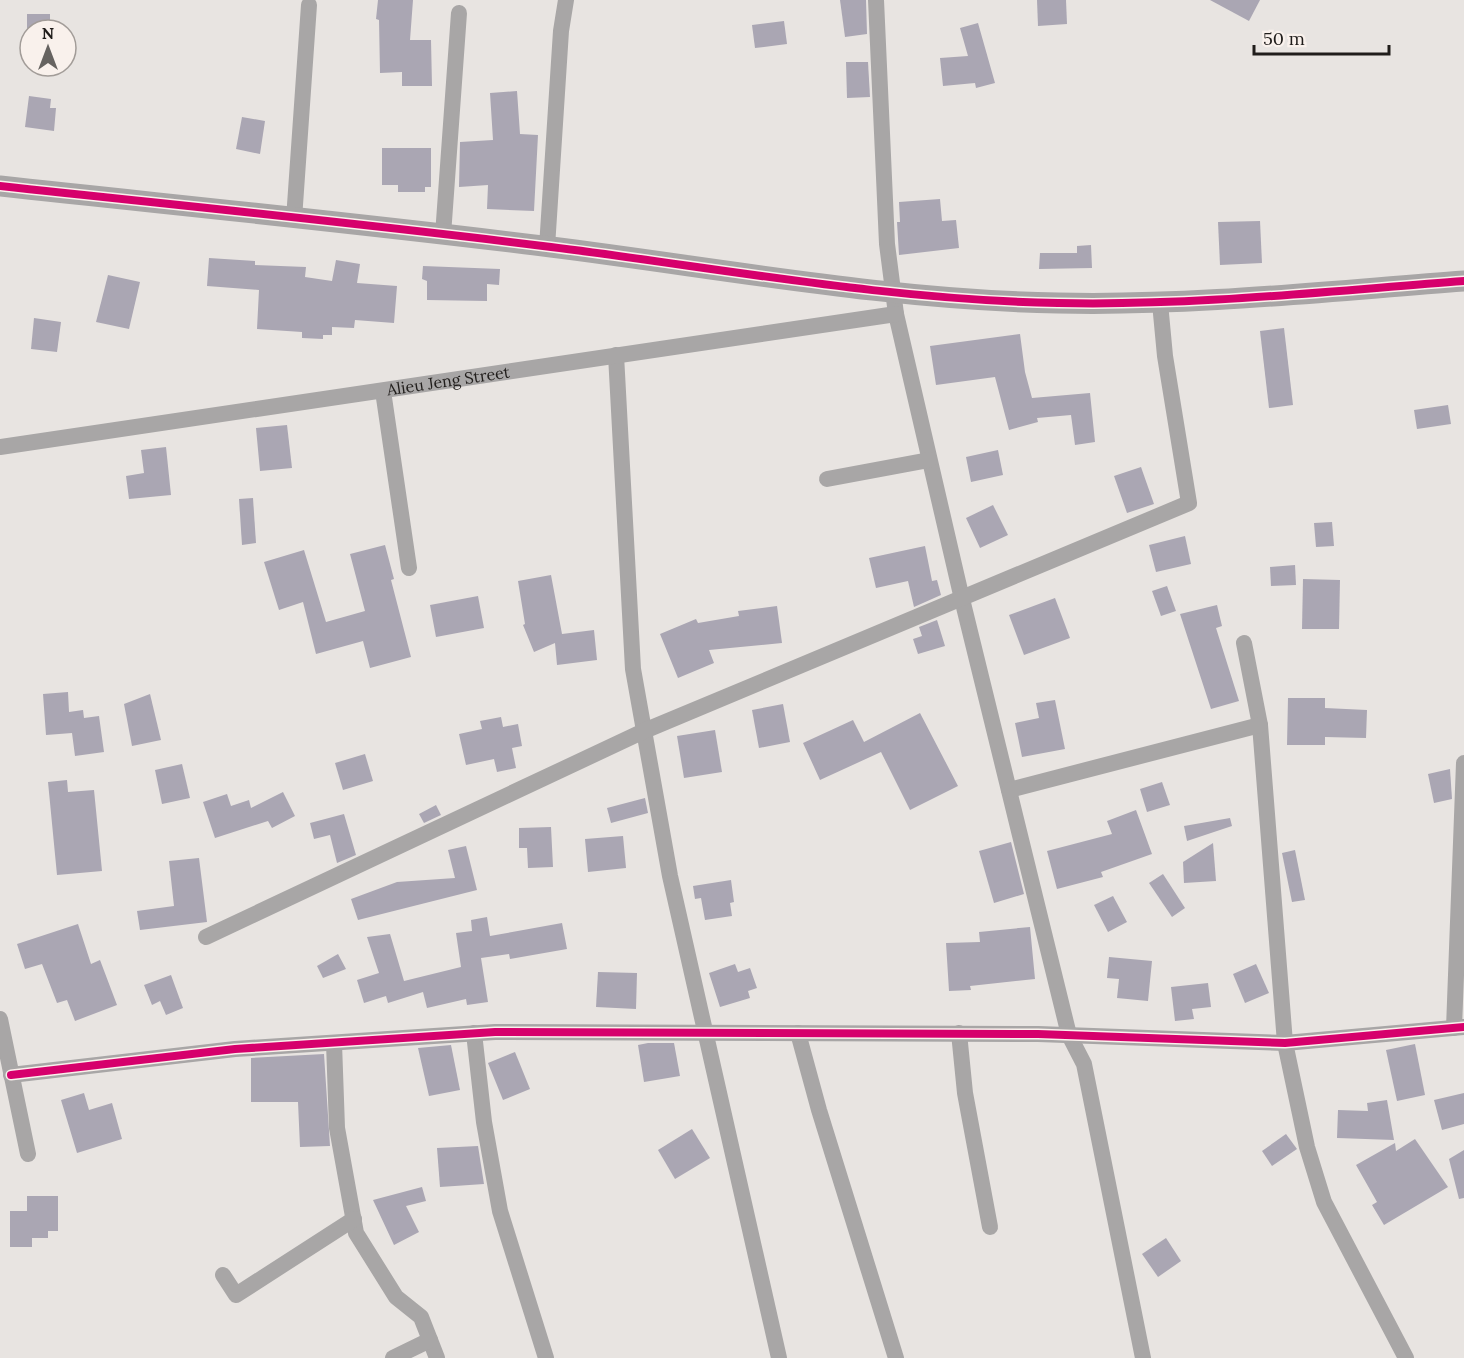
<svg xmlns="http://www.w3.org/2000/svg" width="1464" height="1358" font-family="Lora,serif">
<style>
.building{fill:#aaa6b3}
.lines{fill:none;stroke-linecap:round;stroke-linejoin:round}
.minor{stroke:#a8a6a6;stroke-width:16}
.tertiary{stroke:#a8a6a6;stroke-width:21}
.cycleway-casing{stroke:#f9f1ec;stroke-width:11}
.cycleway{stroke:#d6006c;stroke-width:8}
.labels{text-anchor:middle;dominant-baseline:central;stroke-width:6;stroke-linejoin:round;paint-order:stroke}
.street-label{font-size:16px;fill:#201d1b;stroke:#f9f1ec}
</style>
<rect width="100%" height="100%" fill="#e8e4e1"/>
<!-- building -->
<g class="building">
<polygon points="378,0 413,0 410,40 431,40 432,86 402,86 402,72 380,73 379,20 376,19"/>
<polygon points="840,0 866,0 867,34 845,37"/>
<polygon points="1037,0 1066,0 1067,24 1038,26"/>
<polygon points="1210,0 1260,0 1249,21"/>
<rect x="27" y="14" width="23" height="16"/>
<polygon points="784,21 787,44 755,48 752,25"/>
<polygon points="978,23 995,83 976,88 975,83 943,86 940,58 968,56 960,28"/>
<polygon points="846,62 868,62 870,97 847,98"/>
<polygon points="517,91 520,134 538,135 534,211 487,209 488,185 459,187 460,142 493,140 490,93"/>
<polygon points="29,96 51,99 50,108 56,108 54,131 25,127"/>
<polygon points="242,117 265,121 260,154 236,149"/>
<polygon points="382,148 431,148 431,187 425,187 425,192 398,192 398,185 382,185"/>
<polygon points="940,199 942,221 956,220 959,248 899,255 897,222 900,222 899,202"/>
<polygon points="1260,221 1262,263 1220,265 1218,222"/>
<polygon points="1091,245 1092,268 1039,269 1040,253 1077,253 1077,246"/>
<polygon points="209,258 255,261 255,265 306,267 305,277 332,281 336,260 360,264 357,283 397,286 394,323 355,320 354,328 332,327 332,335 323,335 323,339 302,338 302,332 257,329 259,290 207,286"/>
<polygon points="423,266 500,269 499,285 487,284 487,301 427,300 427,281 422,279"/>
<polygon points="108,275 140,282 129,329 96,322"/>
<polygon points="34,318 61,322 57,352 31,349"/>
<polygon points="1284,328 1293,405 1269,408 1260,331"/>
<polygon points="1020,334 1025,372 1032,398 1090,393 1095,442 1075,445 1071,415 1037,418 1038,422 1009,430 995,377 936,385 930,346"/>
<polygon points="1448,405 1451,424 1417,429 1414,410"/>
<polygon points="287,425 292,468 260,471 256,428"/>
<polygon points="166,447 171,495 129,499 126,476 144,473 141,450"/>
<polygon points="998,450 1003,475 971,482 966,457"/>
<polygon points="1141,467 1154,504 1127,513 1114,476"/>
<polygon points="253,498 256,543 242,545 239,499"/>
<polygon points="993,505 1008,535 980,548 966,518"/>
<polygon points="1332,522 1334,546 1316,547 1314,523"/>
<polygon points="1185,536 1191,564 1156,572 1149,545"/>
<polygon points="385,545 394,579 391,580 411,657 370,668 363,641 316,654 303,602 279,610 264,562 304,550 326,622 365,611 350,554"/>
<polygon points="925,546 932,581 937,580 941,595 914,607 908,581 876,588 869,558"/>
<polygon points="1295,565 1296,585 1271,586 1270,567"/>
<polygon points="551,575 562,634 594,630 597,660 557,665 555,643 534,652 523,625 525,624 518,581"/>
<polygon points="1303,579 1340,580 1339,629 1302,629"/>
<polygon points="1167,586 1176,611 1161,616 1152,591"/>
<polygon points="478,596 484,628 436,637 430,605"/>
<polygon points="1055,598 1070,638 1024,655 1009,615"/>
<polygon points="1217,605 1222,626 1216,628 1239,701 1211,709 1180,614"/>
<polygon points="777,606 782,643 709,650 714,663 678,678 660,634 696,619 698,623 739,616 738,611"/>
<polygon points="937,620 945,646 918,654 913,639 922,636 919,627"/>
<polygon points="68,692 69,712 83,710 84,718 99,716 104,752 75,756 72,733 46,735 43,694"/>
<polygon points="150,694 161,740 132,746 124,704"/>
<polygon points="1288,698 1325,698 1325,708 1367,710 1366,738 1325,737 1325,745 1287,745"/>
<polygon points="1055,700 1065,749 1022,757 1015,723 1039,718 1036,703"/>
<polygon points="783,704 790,742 759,748 752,710"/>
<polygon points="920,713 958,786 910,810 881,752 820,780 803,743 853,720 864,742"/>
<polygon points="501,717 503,727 518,724 522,746 512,748 516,768 497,772 494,759 466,765 459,734 482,729 480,721"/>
<polygon points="715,730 722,772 684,778 677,736"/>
<polygon points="365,754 373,781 343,790 335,763"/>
<polygon points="182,764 190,798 162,804 155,770"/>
<polygon points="1450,769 1452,799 1434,803 1428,774"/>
<polygon points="67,780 68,792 94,790 102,871 57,875 48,782"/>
<polygon points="1162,782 1170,805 1147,812 1140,789"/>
<polygon points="283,792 295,816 272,828 268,821 215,838 203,802 227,794 231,806 249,800 251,808"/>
<polygon points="645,798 648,813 611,823 607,808"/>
<polygon points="436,805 441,815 424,823 419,814"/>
<polygon points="1136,810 1152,854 1101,872 1103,877 1057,889 1047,851 1112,834 1107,821"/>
<polygon points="344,814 356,855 337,863 330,835 314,839 310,823"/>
<polygon points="1230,818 1232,826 1187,841 1184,826"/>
<polygon points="551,827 553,867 528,868 527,848 519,848 519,828"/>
<polygon points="623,836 626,868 588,872 585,839"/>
<polygon points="1011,842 1024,894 994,903 979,851"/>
<polygon points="1213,843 1216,881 1184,883 1183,862"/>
<polygon points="466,846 477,890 358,920 351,899 397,882 455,878 448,850"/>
<polygon points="1295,850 1305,900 1292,902 1282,853"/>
<polygon points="199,858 207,922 140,930 137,911 174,906 169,861"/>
<polygon points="1163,874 1185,908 1172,917 1149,883"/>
<polygon points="731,880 734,902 730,903 732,916 705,920 701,898 695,899 693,886"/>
<polygon points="1113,896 1127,922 1108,932 1094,905"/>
<polygon points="487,917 490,936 562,923 567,949 510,959 509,954 481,958 488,1002 467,1005 466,999 427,1008 423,992 388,1003 386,996 364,1003 357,980 379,973 367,937 390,934 404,981 461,967 456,933 472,931 471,920"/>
<polygon points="78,924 91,964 100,960 117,1005 75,1021 67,1000 57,1003 42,964 25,969 17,944"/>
<polygon points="1030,927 1035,979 970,986 971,990 949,991 946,943 980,942 979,932"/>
<polygon points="338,954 346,969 323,978 317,966"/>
<polygon points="1109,957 1152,961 1148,1001 1117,998 1119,979 1107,978"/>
<polygon points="735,964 738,972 750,968 757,988 748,991 750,998 720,1007 709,973"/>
<polygon points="1256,964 1269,993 1245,1003 1233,974"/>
<polygon points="598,972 637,973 636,1009 596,1007"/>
<polygon points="171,975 183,1008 166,1015 160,1001 152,1005 144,985"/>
<polygon points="1208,983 1211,1007 1192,1009 1194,1019 1175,1021 1171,987"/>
<polygon points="648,1043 674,1043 680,1076 644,1082 638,1045"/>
<polygon points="1415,1044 1425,1095 1397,1101 1386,1050"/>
<polygon points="451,1045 460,1090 429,1096 418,1048"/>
<polygon points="515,1052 530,1089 503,1100 488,1063"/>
<polygon points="324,1054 330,1146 300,1147 298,1102 251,1102 251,1058"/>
<polygon points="84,1093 89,1110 112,1103 122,1139 77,1153 61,1100"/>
<polygon points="1464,1093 1464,1124 1442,1130 1434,1100"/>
<polygon points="1387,1100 1394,1140 1337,1138 1338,1110 1368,1111 1367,1103"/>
<polygon points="692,1129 710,1158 675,1179 658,1150"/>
<polygon points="1286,1134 1297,1149 1272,1166 1262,1151"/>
<polygon points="1415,1139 1448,1187 1384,1225 1372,1205 1377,1202 1356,1165 1395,1143 1396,1151"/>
<polygon points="478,1146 484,1184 440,1187 437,1148"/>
<polygon points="1464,1150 1464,1198 1459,1199 1449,1159"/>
<polygon points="422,1187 426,1201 406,1206 419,1232 394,1245 373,1200"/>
<polygon points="27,1196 58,1196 58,1231 48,1231 48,1238 32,1238 32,1247 10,1247 10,1211 27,1211"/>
<polygon points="1166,1238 1181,1261 1158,1277 1142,1254"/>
</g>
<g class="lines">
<!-- minor -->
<g class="minor">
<polyline points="876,0 887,244 896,314 962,599 1069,1035 1084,1064 1143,1358"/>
<polyline points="294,219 309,5"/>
<polyline points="443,235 459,13"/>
<polyline points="547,247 561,31 566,0"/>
<polyline points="616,355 633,669 670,876 779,1358"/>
<polyline points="383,391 409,568"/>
<path id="s1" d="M0 447 896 314"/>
<polyline points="827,479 929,460"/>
<polyline points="1244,643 1260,725 1285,1043 1307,1147 1324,1202 1406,1358"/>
<polyline points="1009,790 1260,725"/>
<polyline points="206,937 644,731 1189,503 1165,356 1160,303"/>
<polyline points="0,1019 28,1154"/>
<polyline points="1454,1028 1464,763"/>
<polyline points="474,1033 484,1122 500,1211 546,1358"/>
<polyline points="798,1033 819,1110 896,1358"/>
<polyline points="959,1033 965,1093 990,1227"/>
<polyline points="334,1043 337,1128 356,1233 396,1297 421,1317 437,1358"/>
<polyline points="11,1075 235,1049 495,1032 1038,1034 1285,1043 1464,1027"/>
<polyline points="223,1275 236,1295 354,1219"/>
<polyline points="393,1358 430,1340"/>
</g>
<!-- tertiary -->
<path class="tertiary" d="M0 186C184 206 368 224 551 247 719 268 888 300 1058 303 1193 306 1329 291 1464 281"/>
<!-- cycleway casing -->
<g class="cycleway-casing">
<g id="cycleway">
<path d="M0 186C184 206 368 224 551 247 719 268 888 300 1058 303 1193 306 1329 291 1464 281"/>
<polyline points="11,1075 235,1049 495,1032 1038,1034 1285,1043 1464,1027"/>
</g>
</g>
<!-- cycleway -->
<use href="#cycleway" class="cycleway"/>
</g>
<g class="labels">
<!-- street labels -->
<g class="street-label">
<text stroke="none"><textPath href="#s1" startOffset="453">Alieu Jeng Street</textPath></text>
</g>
</g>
<!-- north arrow -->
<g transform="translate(48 48)"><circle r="28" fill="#f9f1ec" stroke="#a29c98" stroke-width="1.5"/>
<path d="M0-4.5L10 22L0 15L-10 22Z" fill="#666360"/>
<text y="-9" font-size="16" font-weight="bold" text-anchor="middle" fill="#201d1b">N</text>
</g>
<!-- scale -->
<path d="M1254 45v9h135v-9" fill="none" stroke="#201d1b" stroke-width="3"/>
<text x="1263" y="45" font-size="18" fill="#201d1b" stroke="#f9f1ec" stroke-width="4.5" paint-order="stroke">50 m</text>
</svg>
